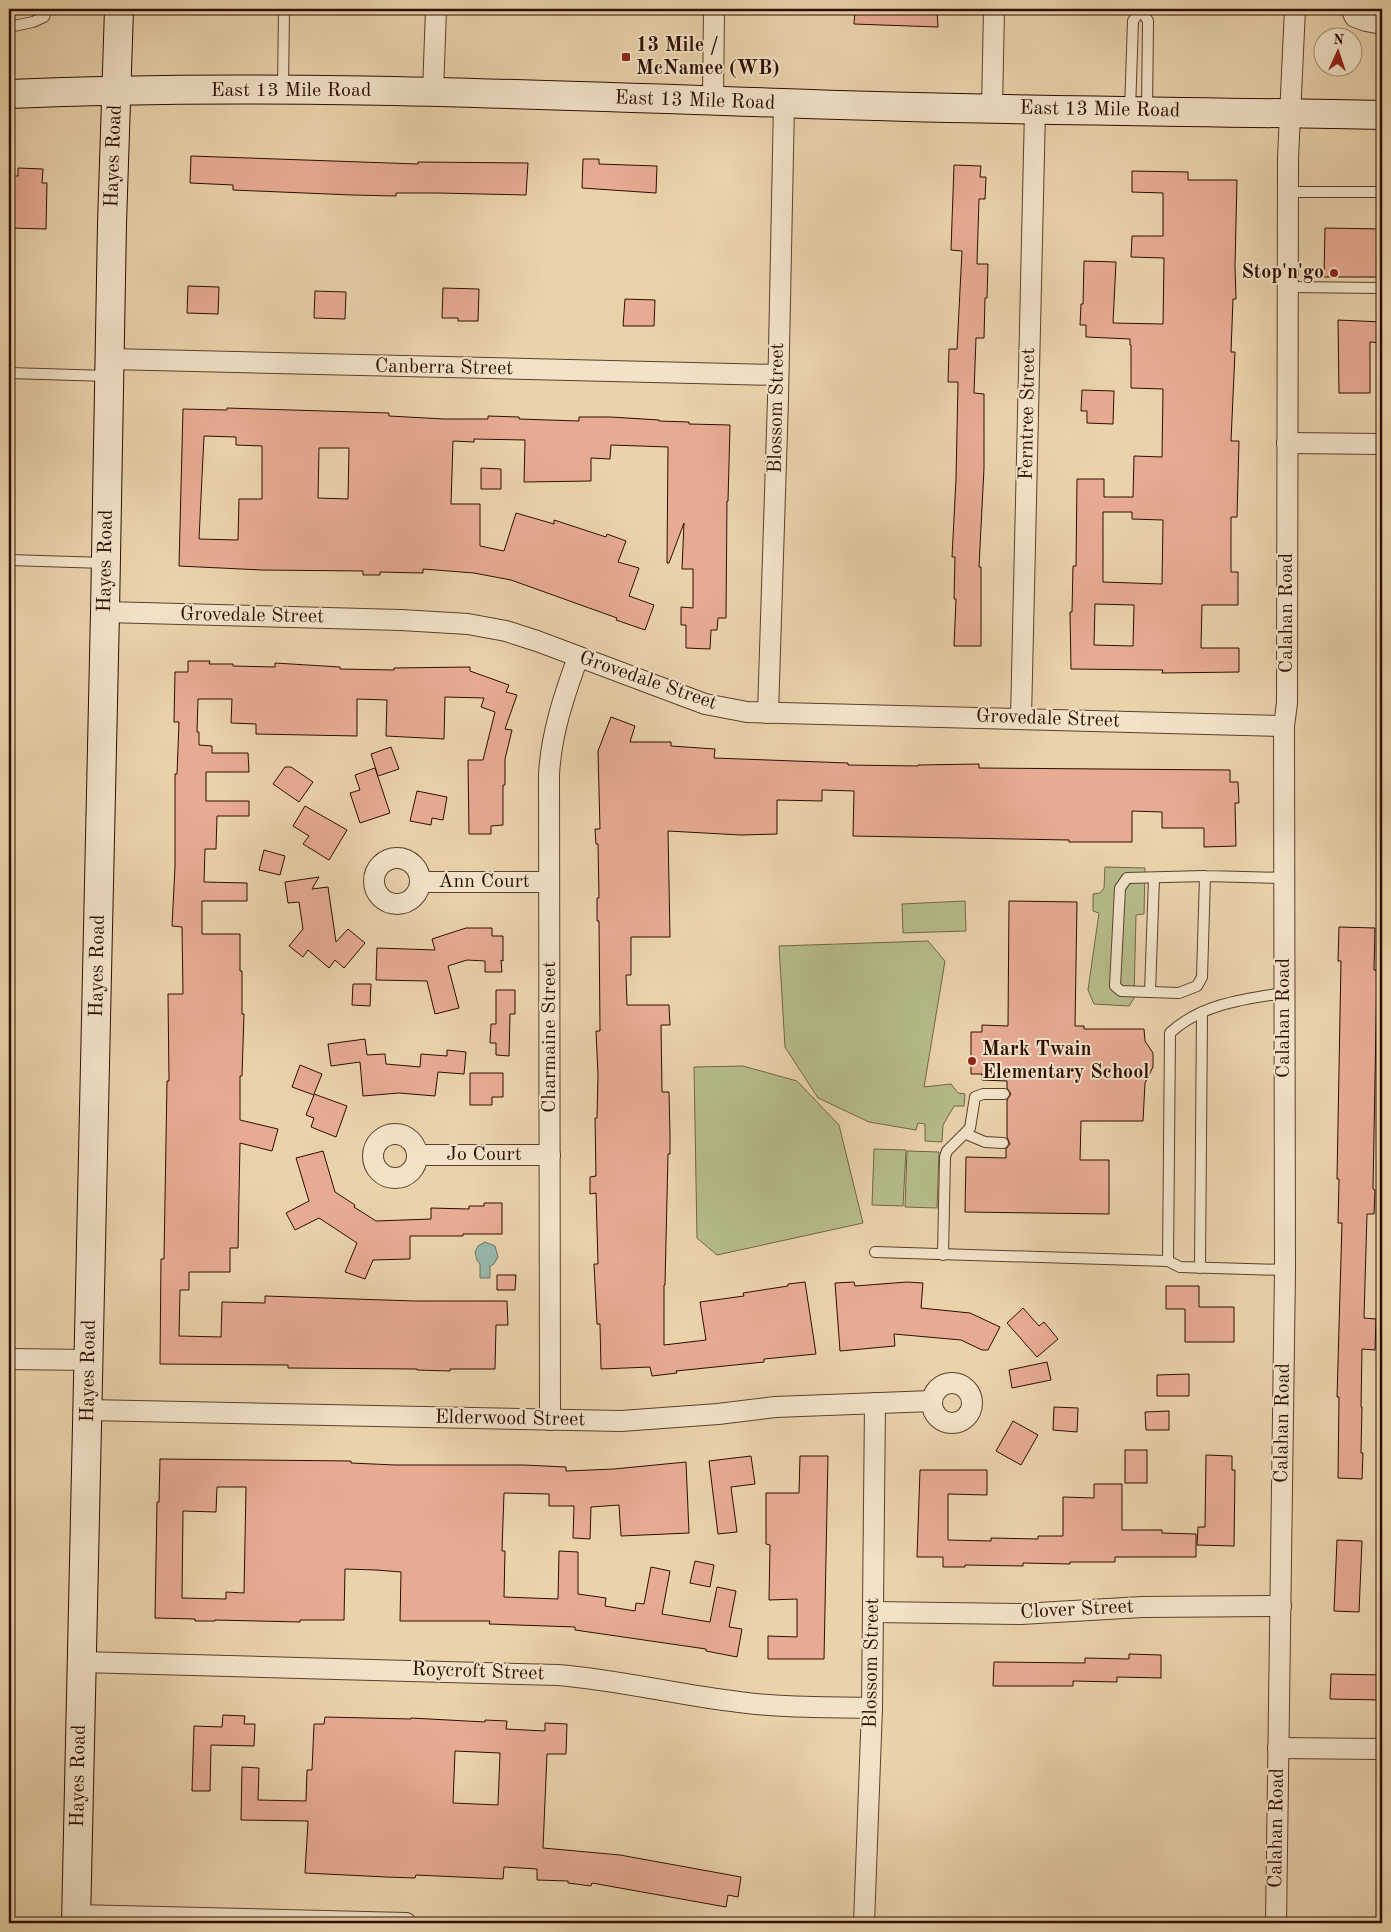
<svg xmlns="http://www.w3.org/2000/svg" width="1391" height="1932" font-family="'Old Standard TT',serif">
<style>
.green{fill:#b6bc89;stroke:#726544}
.water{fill:#98b7ab;stroke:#6e7367}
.building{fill:#e7ab93;stroke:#2e0e00;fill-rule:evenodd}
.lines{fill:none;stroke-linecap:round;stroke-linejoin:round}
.lane-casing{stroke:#5d3f2b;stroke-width:12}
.street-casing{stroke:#5d3f2b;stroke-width:22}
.secondary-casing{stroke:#2e0e00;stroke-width:30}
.lane{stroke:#f1e2c8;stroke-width:10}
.street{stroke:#f1e2c8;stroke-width:20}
.secondary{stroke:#f1e2c8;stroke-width:28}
.poi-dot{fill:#8f2418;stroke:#f1e2c8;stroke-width:2}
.labels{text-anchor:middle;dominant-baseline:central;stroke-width:4;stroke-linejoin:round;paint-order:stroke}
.poi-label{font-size:20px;font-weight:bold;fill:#2e0e00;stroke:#f1e2c8;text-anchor:start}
.street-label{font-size:20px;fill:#2e0e00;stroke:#f1e2c8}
</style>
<rect width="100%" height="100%" fill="#ead2ab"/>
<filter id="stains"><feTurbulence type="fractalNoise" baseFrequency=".004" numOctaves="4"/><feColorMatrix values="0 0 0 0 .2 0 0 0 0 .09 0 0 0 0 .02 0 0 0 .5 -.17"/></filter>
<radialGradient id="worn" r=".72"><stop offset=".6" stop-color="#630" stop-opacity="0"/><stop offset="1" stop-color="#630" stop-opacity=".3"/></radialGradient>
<!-- green -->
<g class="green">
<polygon points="1105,867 1145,868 1144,914 1136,915 1134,998 1129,1006 1094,1004 1088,990 1099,913 1093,911 1093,894 1100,893 1104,888"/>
<polygon points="965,901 966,931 903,933 902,904"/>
<polygon points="928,941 945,961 924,1087 951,1084 958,1093 965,1094 964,1106 954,1106 943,1125 942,1142 925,1141 925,1124 918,1123 916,1130 869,1122 818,1098 785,1047 779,946"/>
<polygon points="743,1066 797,1081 839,1125 863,1223 717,1255 697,1238 694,1067"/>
<polygon points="874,1149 906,1150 903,1206 872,1205"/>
<polygon points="907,1151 939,1152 937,1208 905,1207"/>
</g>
<!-- water -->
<polygon class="water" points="485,1242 495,1246 498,1257 494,1264 490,1266 490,1278 480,1278 480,1264 477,1260 475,1252 478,1246"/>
<!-- building -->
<g class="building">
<polygon points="855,9 937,9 938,27 854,24"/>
<polygon points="191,156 418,164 418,162 528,163 526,195 438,193 396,193 396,196 352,195 233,190 233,185 190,183"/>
<polygon points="583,159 599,159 599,164 657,166 656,193 582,188"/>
<polygon points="954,165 981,166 980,177 986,177 985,199 979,199 977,264 988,264 987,298 985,298 984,338 976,338 974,393 984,394 984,468 979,567 981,567 981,646 954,646 956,599 954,599 955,557 952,557 956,479 958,382 948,382 949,349 957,349 962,251 951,250"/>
<polygon points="18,168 43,169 42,183 47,183 46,229 9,228 9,176 18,176"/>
<path d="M1132 171 1188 172V180H1237L1235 266 1236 299H1233L1231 352H1235L1231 441H1239L1237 517H1231V572H1238V605H1202L1201 648H1239V672L1162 673 1163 670 1071 669 1070 612H1072L1073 566H1076L1077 479H1104V497H1133L1134 456 1162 457 1163 389 1131 388V345H1130V339L1086 337V325H1080L1081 304H1083L1084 261 1116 262 1113 323 1163 324 1164 258 1131 257 1132 236H1163V193L1132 192ZM1103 512H1132V519L1163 520 1162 584 1103 582ZM1095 604 1134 605 1133 646 1094 645Z"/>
<polygon points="1325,228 1382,229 1382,277 1324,277"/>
<polygon points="188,286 219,287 218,314 187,313"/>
<polygon points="443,288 479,289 478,321 458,321 458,318 442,318"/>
<polygon points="315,291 346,292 345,319 314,318"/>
<polygon points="625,299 655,300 654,326 623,326"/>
<polygon points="1338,320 1382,322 1382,343 1370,342 1370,393 1339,393"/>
<polygon points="1082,390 1114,391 1113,424 1087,423 1087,411 1081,411"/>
<path d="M227 408 389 413V416L444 419H488V416L519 417V419L579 421V417H611L659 420V421L689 422V424L730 425 728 501H727L726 618H718L717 630H711L710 649 686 648V625H681V607L693 608V569H682L684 523 669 563H667L668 447 611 445 610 459 591 458V481L524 482 525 440 474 439V442L453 441 451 504H480V546L504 551 516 513 554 524V520L606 537 607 534 626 541 618 562 639 568 629 596 654 605 645 630 616 620 617 618 511 580 474 573 423 569V573L380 572V575H363V571L262 570 179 566 183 409 227 410ZM204 436 236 437V445L262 446V499H239L238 540 199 539ZM319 448H349L348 499 318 498Z"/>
<polygon points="481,468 501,469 501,489 481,489"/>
<polygon points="188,661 210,661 209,664 233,664 233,666 275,667 275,663 340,667 340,669 394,670 394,668 470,667 470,671 509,685 506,692 517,695 505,729 512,730 505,759 505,785 503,785 503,825 491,826 491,834 469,834 468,760 483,760 495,712 481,707 484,698 445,697 444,739 386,736 387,700 357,699 357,736 256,734 256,724 231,723 232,699 198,699 197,732 199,732 199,745 212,746 212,753 248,753 249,772 206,772 206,801 249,801 249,816 217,816 216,849 205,849 204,882 247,883 247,901 202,901 202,934 240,934 240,971 242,971 242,1014 244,1014 242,1076 240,1076 240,1120 278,1129 272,1151 240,1143 238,1248 230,1248 230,1272 189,1272 189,1290 180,1290 179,1336 221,1337 222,1302 265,1303 265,1296 414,1301 507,1301 508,1325 496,1325 495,1369 450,1369 450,1371 417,1370 417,1369 288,1368 288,1365 160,1364 161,1259 164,1259 167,1081 169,1081 168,994 183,994 182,927 172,926 175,867 175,774 177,774 179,722 174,722 175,672 188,672"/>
<polygon points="611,717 635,726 630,742 671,742 671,746 715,749 714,758 848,763 848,765 918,766 918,765 979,764 979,768 1230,770 1230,782 1238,782 1239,803 1235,803 1236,846 1204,847 1204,828 1162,828 1162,812 1132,811 1132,842 1069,842 1069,840 853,836 854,791 822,790 822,801 777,800 777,834 741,835 668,831 670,937 631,937 631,975 626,975 627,1005 669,1005 670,1025 661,1025 662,1092 669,1092 670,1134 670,1154 668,1154 665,1285 664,1285 664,1345 706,1340 700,1302 744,1296 743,1293 788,1286 788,1284 805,1282 816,1354 764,1359 764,1362 676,1371 677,1373 652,1376 650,1367 601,1369 600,1324 597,1324 594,1264 598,1264 596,1193 590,1194 590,1177 596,1176 595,1118 597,1118 598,1075 596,1031 600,1031 599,921 597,921 597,898 599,898 598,844 596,844 595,829 600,829 598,751"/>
<polygon points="391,747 399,769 378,776 371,754"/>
<polygon points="285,767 291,767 313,782 299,802 273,784"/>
<polygon points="375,768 390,813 360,823 350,793 360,790 355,775"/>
<polygon points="417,791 447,797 443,820 432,818 431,825 410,821"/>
<polygon points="305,806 347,830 329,860 303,844 309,836 293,826"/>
<polygon points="264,850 285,856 280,875 259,870"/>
<polygon points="319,877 312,889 328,887 336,942 348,929 365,943 344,968 335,960 329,968 308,950 303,957 289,946 303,929 299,902 288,903 285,882"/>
<polygon points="1009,901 1077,902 1075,1026 1084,1026 1084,1029 1144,1029 1145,1041 1153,1053 1153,1067 1145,1083 1143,1121 1081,1121 1080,1160 1109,1160 1109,1214 965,1212 966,1157 1006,1158 1006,1149 1010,1144 1007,1137 1007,1100 1011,1094 1007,1088 1007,1081 982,1080 982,1074 971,1074 971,1032 982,1032 982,1025 1008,1026"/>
<polygon points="1339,927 1375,928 1374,970 1377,970 1373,1189 1375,1190 1374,1214 1367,1214 1364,1318 1376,1319 1375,1350 1362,1349 1361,1407 1362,1407 1361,1453 1363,1453 1362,1479 1338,1478 1339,1397 1337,1397 1342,1223 1338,1223 1339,1179 1337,1179 1341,961 1338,961"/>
<polygon points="466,928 492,928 492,936 503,936 503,961 501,960 502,972 485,972 485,961 467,960 448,966 459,1008 435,1014 427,981 376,980 377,948 435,950 432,939"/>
<polygon points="353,984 371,984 370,1006 352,1005"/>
<polygon points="496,990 515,990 515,1014 510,1014 509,1056 496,1055 496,1043 490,1043 491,1024 496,1024"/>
<polygon points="365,1039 367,1055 385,1054 386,1064 420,1067 421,1054 447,1056 447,1050 466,1052 464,1074 438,1072 435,1096 399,1093 363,1096 360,1062 331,1066 328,1044"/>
<polygon points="300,1065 322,1074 314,1094 347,1106 336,1137 311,1127 314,1118 306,1115 314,1095 292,1087"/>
<polygon points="470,1073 503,1073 503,1097 492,1097 492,1105 470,1105"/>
<polygon points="323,1151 335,1192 355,1205 354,1207 376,1221 431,1219 431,1208 469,1209 469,1206 484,1206 484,1203 502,1203 502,1234 463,1234 463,1236 410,1236 410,1259 373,1260 365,1279 345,1272 357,1243 319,1218 295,1230 286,1213 309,1201 296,1158"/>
<polygon points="497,1275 516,1275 515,1290 497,1290"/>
<polygon points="854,1282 855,1286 907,1282 923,1283 921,1308 970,1313 1000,1327 988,1350 982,1350 961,1340 894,1334 895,1346 840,1351 835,1283"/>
<polygon points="1166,1286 1199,1286 1199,1307 1234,1307 1234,1342 1185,1342 1185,1309 1166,1309"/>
<polygon points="1023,1308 1039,1326 1044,1322 1058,1339 1037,1357 1007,1323"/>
<polygon points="1047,1362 1051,1380 1012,1388 1009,1370"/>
<polygon points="1189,1374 1189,1396 1157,1396 1157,1375"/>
<polygon points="1054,1407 1078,1408 1077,1432 1053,1430"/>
<polygon points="1169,1411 1169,1430 1146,1430 1145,1412"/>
<polygon points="1013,1421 1038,1435 1021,1465 996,1451"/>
<rect x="1125" y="1450" width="22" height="33"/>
<polygon points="1206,1455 1232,1456 1232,1470 1235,1470 1234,1546 1197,1545 1198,1527 1205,1527"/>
<polygon points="751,1456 755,1484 731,1487 737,1532 718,1534 709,1461"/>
<polygon points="800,1456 828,1456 824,1659 768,1659 768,1636 797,1637 797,1599 769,1600 770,1545 766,1544 766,1493 799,1493"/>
<path d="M160 1459 351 1461V1463L395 1465H524L566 1467V1471L614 1469 686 1462 689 1533 621 1536 619 1505 591 1507 590 1539 573 1538 574 1506H549V1494L504 1493 502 1551H505L504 1597 558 1599 559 1551 578 1552V1594L606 1598 605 1606 635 1611 636 1603 644 1604 651 1567 670 1571 662 1614 710 1622 717 1587 736 1591 729 1627 742 1629 737 1657 706 1651V1649L575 1630V1627L489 1624 490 1621H400L401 1572 376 1570 345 1569 344 1620H300V1622L215 1620V1621H195V1619L155 1618 157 1502H159ZM217 1487H246L244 1593 226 1592V1599L182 1598 183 1511 216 1512Z"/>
<polygon points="920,1470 987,1470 987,1495 948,1494 948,1540 991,1541 991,1538 1038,1539 1038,1536 1063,1536 1063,1497 1094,1498 1094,1484 1122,1484 1122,1530 1162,1530 1162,1533 1196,1534 1196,1557 1115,1557 1115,1562 1070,1562 1070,1564 1023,1563 1023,1566 965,1565 965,1567 943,1567 943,1557 917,1557"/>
<polygon points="1337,1540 1362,1541 1359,1612 1334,1611"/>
<polygon points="695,1561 714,1565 710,1587 690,1583"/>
<polygon points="1129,1654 1161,1655 1161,1678 1117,1677 1117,1682 1073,1681 1073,1686 993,1686 994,1662 1085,1663 1085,1658 1129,1659"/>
<polygon points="1331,1674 1382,1675 1382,1700 1330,1699"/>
<polygon points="223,1715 245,1716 244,1724 255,1724 254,1746 211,1745 210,1791 192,1791 194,1726 222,1727"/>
<path d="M325 1717 411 1719V1718L485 1722V1720L507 1721 506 1729 545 1731V1723L567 1724 566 1754H547L543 1848 620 1855 741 1877 738 1897 728 1895 726 1907 592 1883 591 1886 568 1883V1881L537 1880V1869L504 1867 503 1879 416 1875 415 1878 386 1877 305 1873 308 1821 241 1820 242 1767 259 1768 258 1800 306 1801 307 1770H312L314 1724H324ZM455 1751 500 1753 498 1805 453 1803Z"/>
</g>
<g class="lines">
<!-- lane casing -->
<g class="lane-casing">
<g id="lane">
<polyline points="1141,10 1148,21 1147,110"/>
<polyline points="9,27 33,22 44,17 47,9"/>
<polyline points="283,88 284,9"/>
<polyline points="1130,110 1133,21 1141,9"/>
<polyline points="1288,192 1382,192"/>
<polyline points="1288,287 1382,288"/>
<polyline points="9,373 108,376"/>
<polyline points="9,560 105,563"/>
<polyline points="1205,876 1202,977 1197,986 1179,993 1121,991 1115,986 1120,888 1127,878 1205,876 1285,878"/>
<polyline points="1150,992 1154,878"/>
<path d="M1284 993C1244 999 1201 1004 1170 1033L1168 1261 1180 1267 1285 1270"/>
<polyline points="966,1134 985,1142 1003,1143"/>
<polyline points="875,1252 1168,1261"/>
<polyline points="943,1255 945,1157 947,1151 970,1128 975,1097 983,1094 1004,1094"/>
<polyline points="1200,1268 1202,1012"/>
</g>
</g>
<!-- street casing -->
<g class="street-casing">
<g id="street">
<polyline points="1351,9 1355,17 1366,21 1382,24"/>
<polyline points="433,92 436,9"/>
<polyline points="713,101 714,9"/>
<polyline points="992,108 994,9"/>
<polyline points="110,359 778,375"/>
<polyline points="1287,443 1382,444"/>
<polyline points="105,612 401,620 468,624 506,631 537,641 705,704 747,712 1284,726"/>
<polyline points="768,713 778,399 784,104"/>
<polyline points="1021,718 1035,110"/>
<circle cx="397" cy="881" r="23"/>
<polyline points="420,882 549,882"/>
<circle cx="395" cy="1156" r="22"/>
<polyline points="418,1155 550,1155"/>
<polyline points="9,1359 89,1360"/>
<circle cx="952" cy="1403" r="20"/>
<polyline points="88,1410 621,1421 718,1414 775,1407 932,1401"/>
<path d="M550 1420 549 775C551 734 564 696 578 657"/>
<polyline points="873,1612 1021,1614 1142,1607 1281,1606"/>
<path d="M81 1662 558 1675C619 1680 678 1695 739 1702 783 1708 827 1707 872 1708"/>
<polyline points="1278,1748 1382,1749"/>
<polyline points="76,1915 406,1923"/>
<polyline points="864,1923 872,1708 875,1403"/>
<polyline points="1276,1923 1285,1270 1284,726 1287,703 1288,158 1295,9"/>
</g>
</g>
<!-- secondary casing -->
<g class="secondary-casing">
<g id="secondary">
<path d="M9 94C266 83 524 94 782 103 982 111 1182 111 1382 115"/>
<polyline points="76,1923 105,612 112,224 119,9"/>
</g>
</g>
<!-- lane -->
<use href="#lane" class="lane"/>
<!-- street -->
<use href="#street" class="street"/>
<!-- secondary -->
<use href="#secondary" class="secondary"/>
</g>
<!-- markers -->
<g class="poi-dot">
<rect x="621" y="52" width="10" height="10" rx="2.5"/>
<circle cx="1334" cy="273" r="5"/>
<circle cx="972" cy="1061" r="5"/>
</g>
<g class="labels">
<!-- poi labels -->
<g class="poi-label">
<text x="636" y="46">13 Mile /<tspan x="636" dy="23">McNamee (WB)</tspan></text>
<text x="1324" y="273" text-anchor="end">Stop'n'go</text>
<text x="982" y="1050">Mark Twain<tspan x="982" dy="23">Elementary School</tspan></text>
</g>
<!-- street labels -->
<g class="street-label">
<text x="291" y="91">East 13 Mile Road</text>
<text transform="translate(695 101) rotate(2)">East 13 Mile Road</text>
<text transform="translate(1100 110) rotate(1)">East 13 Mile Road</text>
<text transform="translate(114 156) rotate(-88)">Hayes Road</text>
<text transform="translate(444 368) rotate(1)">Canberra Street</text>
<text transform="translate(777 408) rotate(-89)">Blossom Street</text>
<text transform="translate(1028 414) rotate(-89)">Ferntree Street</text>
<text transform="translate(106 561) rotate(-89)">Hayes Road</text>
<text transform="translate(1287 613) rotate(-90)">Calahan Road</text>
<text transform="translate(252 616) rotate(1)">Grovedale Street</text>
<text transform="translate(648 681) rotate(19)">Grovedale Street</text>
<text transform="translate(1048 719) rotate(2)">Grovedale Street</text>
<text x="484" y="882">Ann Court</text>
<text transform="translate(98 966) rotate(-89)">Hayes Road</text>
<text transform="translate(1284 1018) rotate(-90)">Calahan Road</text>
<text transform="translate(550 1037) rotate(-90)">Charmaine Street</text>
<text x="484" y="1155">Jo Court</text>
<text transform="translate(89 1371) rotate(-89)">Hayes Road</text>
<text transform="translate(510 1419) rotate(1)">Elderwood Street</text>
<text transform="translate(1283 1423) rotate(-89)">Calahan Road</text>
<text transform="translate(1077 1610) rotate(-3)">Clover Street</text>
<text transform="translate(872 1663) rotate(-89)">Blossom Street</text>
<text transform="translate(478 1672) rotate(2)">Roycroft Street</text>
<text transform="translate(79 1776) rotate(-89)">Hayes Road</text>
<text transform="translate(1277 1828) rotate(-89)">Calahan Road</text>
</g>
</g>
<!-- margin -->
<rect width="1391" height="1932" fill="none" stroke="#ead2ab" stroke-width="30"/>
<rect x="10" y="10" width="1371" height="1912" fill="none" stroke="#2e0e00" stroke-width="2.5"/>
<rect x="15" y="15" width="1361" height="1902" fill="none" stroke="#2e0e00"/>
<!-- north arrow -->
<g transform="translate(1338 52) rotate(3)"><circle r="24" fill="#f1e2c8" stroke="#a38d78"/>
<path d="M0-4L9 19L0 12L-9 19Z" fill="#8f2418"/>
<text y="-8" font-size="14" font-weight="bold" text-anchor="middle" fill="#2e0e00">N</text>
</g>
<rect width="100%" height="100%" filter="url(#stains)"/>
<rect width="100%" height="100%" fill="url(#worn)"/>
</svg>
